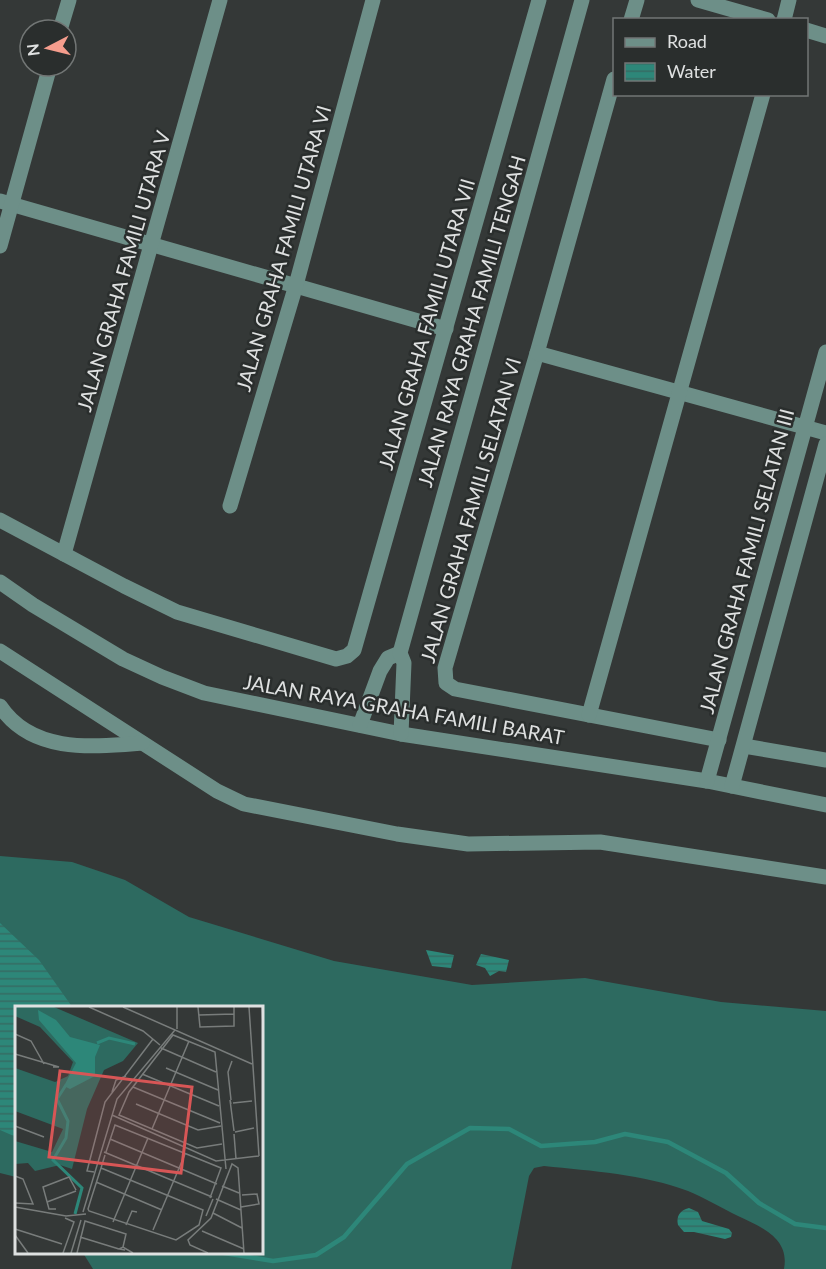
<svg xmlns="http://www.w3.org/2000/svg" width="826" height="1269" font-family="Lato,sans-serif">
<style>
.grass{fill:#2d6a60}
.water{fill:url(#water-rules)}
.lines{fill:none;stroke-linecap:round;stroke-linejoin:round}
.stream{stroke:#2d8779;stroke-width:4.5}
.minor{stroke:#6d8f88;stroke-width:15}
.labels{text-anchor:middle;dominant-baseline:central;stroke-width:5;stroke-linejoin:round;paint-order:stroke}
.street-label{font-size:20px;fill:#dfe1e1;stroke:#2a2e2d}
.inset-river{fill:none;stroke:#2d8779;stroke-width:3}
.inset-road{fill:none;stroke:#787c7b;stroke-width:1.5}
.view{fill:#d85656;fill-opacity:0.15;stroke:#d85656;stroke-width:3}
.inset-edge{fill:none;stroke:#dfe1e1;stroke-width:3}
</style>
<defs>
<pattern id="water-rules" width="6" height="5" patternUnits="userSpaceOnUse" patternTransform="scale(1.5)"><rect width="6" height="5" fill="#2d8779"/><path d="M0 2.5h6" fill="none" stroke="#366c64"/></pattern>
</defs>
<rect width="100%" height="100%" fill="#343837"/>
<!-- grass -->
<path class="grass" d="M0 856 72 862 125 880 189 917 334 961 472 985 585 978 721 1002 826 1011V1269H784C790 1238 761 1227 738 1216 722 1208 705 1198 688 1191 643 1174 592 1171 544 1166L534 1168 529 1176 511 1269H93L83 1253 261 1252V1008H16V1177L0 1173Z"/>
<!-- water -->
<g class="water">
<polygon points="0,923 39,960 73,1008 16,1008 16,1137 0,1130"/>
<polygon points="426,950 454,955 451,968 432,966"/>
<polygon points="481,954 509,960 506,972 499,971 490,976 485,968 476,965"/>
<path d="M689 1208 698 1212 702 1221 729 1229 732 1233 731 1237 725 1239 694 1232H684L678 1225C676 1216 680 1210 689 1208Z"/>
</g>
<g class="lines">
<!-- stream -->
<polyline class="stream" points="218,1252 273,1261 316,1255 344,1237 407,1164 470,1128 509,1129 541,1146 595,1142 625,1134 668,1142 726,1173 759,1203 795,1224 826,1228"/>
<!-- minor -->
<g class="minor">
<polyline points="698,0 768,20"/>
<polyline points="631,20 637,0"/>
<polyline points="784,20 789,0"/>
<polyline points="60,30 69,0"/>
<polyline points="806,30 826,36"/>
<polyline points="614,79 537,353 445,668 446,683 455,689 719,740"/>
<polyline points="0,201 446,329"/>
<polyline points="0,246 50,66"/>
<polyline points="537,353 826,433"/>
<polyline points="230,506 296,285 373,0"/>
<polyline points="0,520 124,586 177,612 336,659 347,656 354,650 539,0"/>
<polyline points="64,554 220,0"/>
<polyline points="0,582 33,605 123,659 162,677 204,693 401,734 707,781 826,805"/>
<polyline points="0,651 217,791 244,804 397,834 468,844 600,842 826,877"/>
<path d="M0 706C32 754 93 747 142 743"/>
<polyline points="589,715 763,94"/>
<polyline points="360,725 380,671 388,658 400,653"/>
<polyline points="401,734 404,663 400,653 582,0"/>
<polyline points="744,746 826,760"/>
<polyline points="707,781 826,352"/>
<polyline points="732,786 826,444"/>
</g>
</g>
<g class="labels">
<!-- street labels -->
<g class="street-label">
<text transform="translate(283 248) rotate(-74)">JALAN GRAHA FAMILI UTARA VI</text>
<text transform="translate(123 271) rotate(-74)">JALAN GRAHA FAMILI UTARA V</text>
<text transform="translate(471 321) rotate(-74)">JALAN RAYA GRAHA FAMILI TENGAH</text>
<text transform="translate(426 324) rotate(-74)">JALAN GRAHA FAMILI UTARA VII</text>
<text transform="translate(470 510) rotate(-74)">JALAN GRAHA FAMILI SELATAN VI</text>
<text transform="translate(746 561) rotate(-75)">JALAN GRAHA FAMILI SELATAN III</text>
<text transform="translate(404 709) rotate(10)">JALAN RAYA GRAHA FAMILI BARAT</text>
</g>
</g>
<!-- overview -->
<g transform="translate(15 1006)">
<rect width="248" height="248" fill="#343837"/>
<path d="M0 1H39L123 37 108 55 89 64 72 103 57 163 45 159 20 165 13 157 0 158V135L37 146 48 123 0 105V62L40 76 53 70 58 56 25 21 0 10Z" fill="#2d6a60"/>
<path d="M23 4 41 14 55 31 85 39 80 51V70L55 83 49 80 61 57 24 14Z" fill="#2d8779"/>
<path class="inset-river" d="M82 37 94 32 120 38M51 79 42 93 53 115 51 132 38 154 67 182 60 208"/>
<path class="inset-road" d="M74 1 128 25 145 39M108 1 237 58M183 1 185 21 219 20V1M234 1 244 150M247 1 248 19M184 9 219 8M162 23V1M0 28 16 35 29 58M146 42 201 66M0 48 44 61H38M151 62 203 84M127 68 204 100M118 81 205 117M97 86 101 74 111 70M216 94 213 66 217 55M218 97 237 95M121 98 183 124 206 120M216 98 215 94 219 125M97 109 201 155 244 150M0 120 29 131M137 123 174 35M220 126 239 122M219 128 221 153M95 133 202 178M207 138 182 142 104 109 114 86 158 29 200 46 211 163M89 146 197 191M91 146 100 119 206 162 195 192M86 162 188 204 184 219 161 234 74 205 73 203 77 190 86 162 90 149M79 166 72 165 90 96 138 33M0 170 8 173 18 198 0 197M81 176 147 204M207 180 224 187M201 193 226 204M32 196 61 185M0 201 51 210 71 208M226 201 244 198 242 188 227 189M41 203H34L28 181 54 171 61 184M68 206 102 93 160 24M198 207 227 222M191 210 198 193M98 216 133 132M111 219 117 205 122 206M0 223 47 238M138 224 170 148M187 225 229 243M0 229 13 247M65 231 104 243M110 244 104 243 108 241 118 247M48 247 59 216 50 212M56 247 66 214M62 247 70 215 111 228 108 241M193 247 175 239 173 234 196 212 217 158 223 162 229 247"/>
<path class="view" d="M45 65 177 81 166 167 34 151Z"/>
<rect width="248" height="248" class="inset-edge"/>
</g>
<!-- legend -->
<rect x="613" y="18" width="195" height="78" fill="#2a2e2d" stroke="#727675" stroke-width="1.5"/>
<rect x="625" y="38" width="30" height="9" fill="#6d8f88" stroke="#727675" stroke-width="1.5"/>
<text x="667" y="48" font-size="18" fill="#dfe1e1">Road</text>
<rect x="625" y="63" width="30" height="18" fill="url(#water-rules)" stroke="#727675" stroke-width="1.5"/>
<text x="667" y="78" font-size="18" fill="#dfe1e1">Water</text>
<!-- north arrow -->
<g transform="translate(48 48) rotate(263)"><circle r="28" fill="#2a2e2d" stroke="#727675" stroke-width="1.5"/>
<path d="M0-4.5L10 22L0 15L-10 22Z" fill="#f59d8d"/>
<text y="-9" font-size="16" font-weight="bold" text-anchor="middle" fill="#dfe1e1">N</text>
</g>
</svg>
